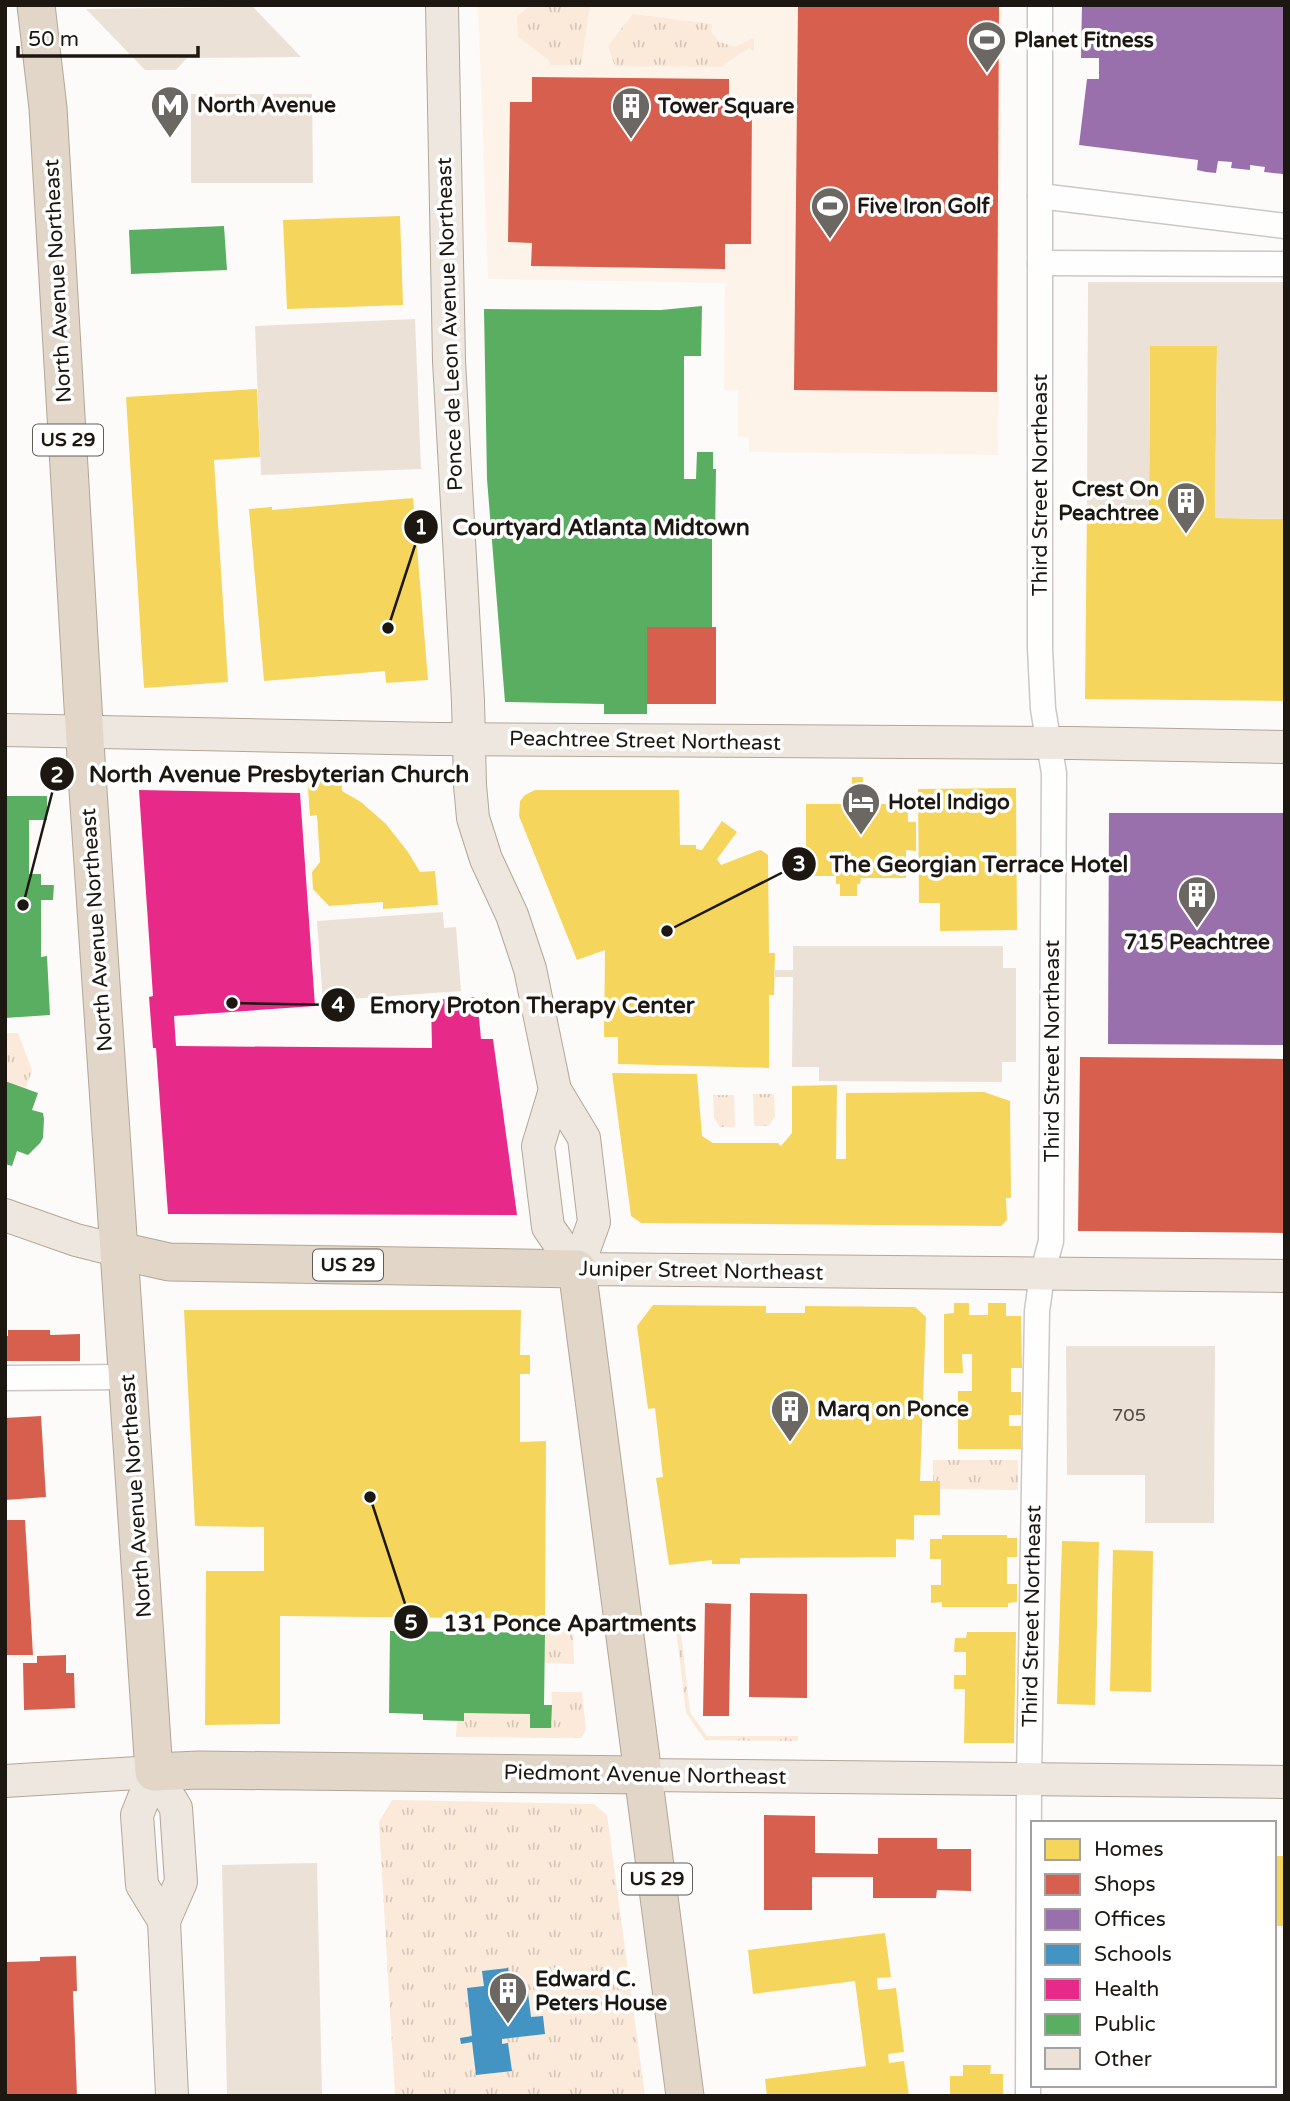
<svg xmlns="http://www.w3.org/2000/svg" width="1290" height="2101" font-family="'Varela Round',sans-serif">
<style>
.built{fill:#fef3e8}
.grass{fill:url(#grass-tufts)}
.homes{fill:#f6d55c}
.shops{fill:#d6604d}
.offices{fill:#9970ab}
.schools{fill:#4393c3}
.health{fill:#e7298a}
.public{fill:#5aae61}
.building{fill:#ebe1d7}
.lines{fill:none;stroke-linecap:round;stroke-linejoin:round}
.minor-casing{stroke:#ccc7c4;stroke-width:27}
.major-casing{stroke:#b3a697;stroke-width:34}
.highway-casing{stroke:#b3a697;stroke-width:39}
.minor{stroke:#fffefe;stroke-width:24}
.major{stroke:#ede7df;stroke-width:32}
.highway{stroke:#e2d6c9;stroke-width:37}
.labels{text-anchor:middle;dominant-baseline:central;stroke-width:7;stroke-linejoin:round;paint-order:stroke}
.number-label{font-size:18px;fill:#504a42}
.shield{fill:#fff;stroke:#605d58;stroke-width:2}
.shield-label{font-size:19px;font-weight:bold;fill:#1c1711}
.poi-label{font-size:21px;font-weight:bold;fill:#1c1711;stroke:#fff;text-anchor:start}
.street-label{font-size:21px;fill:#1c1711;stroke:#fff}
.leader{fill:none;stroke:#1c1711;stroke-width:2.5}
.callout-dot{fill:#1c1711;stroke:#fff;stroke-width:2.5}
.mark-label{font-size:21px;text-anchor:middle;font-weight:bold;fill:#fff}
.callout-label{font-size:23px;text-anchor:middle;font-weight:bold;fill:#1c1711;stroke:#fff;stroke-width:7;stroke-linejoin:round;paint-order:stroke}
</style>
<defs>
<pattern id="grass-tufts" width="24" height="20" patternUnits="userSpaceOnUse" patternTransform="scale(1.75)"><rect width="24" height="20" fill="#fbe9da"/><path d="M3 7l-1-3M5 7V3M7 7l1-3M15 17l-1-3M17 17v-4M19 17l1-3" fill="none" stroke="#d7c7ba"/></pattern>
</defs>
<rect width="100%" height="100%" fill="#fdfbf9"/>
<!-- built -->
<polygon class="built" points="478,5 1002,5 998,455 749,452 749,437 738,437 738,391 724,390 725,283 488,279"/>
<!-- grass -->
<g class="grass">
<polygon points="532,5 590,6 581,65 550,65 549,60 518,37 517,16"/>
<polygon points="633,14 712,24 711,32 720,42 734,47 754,38 754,52 749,48 721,67 615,66 608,46"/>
<polygon points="5,1033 18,1033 32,1070 26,1088 5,1081"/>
<polygon points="753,1094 774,1094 775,1117 768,1126 754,1126"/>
<polygon points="713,1095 734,1095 735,1127 720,1127 714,1118"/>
<polygon points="933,1460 1018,1460 1018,1490 940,1489 940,1481 933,1481"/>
<polygon points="573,1628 574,1664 544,1663 545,1633"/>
<polygon points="676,1629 681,1633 690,1712 707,1736 798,1736 798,1741 705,1740 686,1713"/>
<polygon points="552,1692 582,1692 586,1730 581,1738 456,1737 457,1721 464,1721 464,1713 530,1714 530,1728 551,1728"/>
<polygon points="392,1800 594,1804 607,1815 645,2096 395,2096 379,1822"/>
</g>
<!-- homes -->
<g class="homes">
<polygon points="400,216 403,305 287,309 283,220"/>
<polygon points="1150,346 1217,346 1215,518 1285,519 1285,701 1085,699 1087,506 1149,506"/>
<polygon points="257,389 260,457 214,460 228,682 144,688 126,397"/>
<polygon points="413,498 428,680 386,683 385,671 264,681 249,509 272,507 272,510"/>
<polygon points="341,771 342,791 361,802 386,824 408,852 420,872 435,871 438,905 383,909 383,902 329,906 313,889 312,872 320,862 317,815 310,816 307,773"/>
<polygon points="852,777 863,777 863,804 908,804 908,822 916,822 916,851 906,850 906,878 861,878 860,884 857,884 857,896 840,896 840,884 836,884 836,876 806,876 806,804 852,804"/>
<polygon points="1016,788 1017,930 940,931 940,903 919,903 918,789"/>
<polygon points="535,790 679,790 680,845 696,845 696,849 702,850 722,821 737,832 717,859 721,865 757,851 761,850 768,855 769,953 775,953 774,995 769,995 769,1068 618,1064 618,1037 604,1037 605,950 577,960 519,816 520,801 525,795"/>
<polygon points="612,1073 697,1074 702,1136 713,1143 778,1143 781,1146 792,1133 792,1086 837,1085 836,1159 846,1159 846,1093 984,1092 1010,1101 1011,1198 1006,1198 1007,1220 1001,1226 641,1223 631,1216"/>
<polygon points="954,1303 969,1303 969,1315 988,1315 988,1303 1006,1303 1006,1316 1021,1316 1022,1368 1011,1368 1011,1392 1021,1392 1021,1415 1009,1415 1009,1426 1021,1426 1021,1449 958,1449 958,1391 972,1391 972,1354 962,1354 963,1373 944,1373 944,1314 954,1313"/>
<polygon points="653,1305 766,1306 766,1313 805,1313 805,1306 915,1307 926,1317 920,1481 940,1481 940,1515 914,1515 914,1540 896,1539 896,1557 740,1558 740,1564 712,1564 712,1560 669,1565 656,1478 663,1477 655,1408 648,1409 637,1326"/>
<polygon points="184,1310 521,1310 520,1355 530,1355 530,1374 520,1374 520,1442 546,1441 545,1619 280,1616 280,1724 205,1725 206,1571 264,1571 264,1527 195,1526"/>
<polygon points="942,1535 1007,1535 1007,1538 1017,1538 1017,1557 1007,1557 1007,1584 1017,1584 1017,1602 1008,1603 1008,1607 942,1607 942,1602 931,1603 931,1585 941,1585 941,1559 930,1559 930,1539 942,1539"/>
<polygon points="1062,1541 1099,1542 1095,1705 1057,1704"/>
<polygon points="1113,1550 1153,1551 1151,1692 1110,1691"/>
<polygon points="967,1632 1016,1632 1014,1743 964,1743 965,1689 954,1689 954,1675 966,1675 966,1652 954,1652 955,1638 966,1638"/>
<rect x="1274" y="1856" width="11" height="70"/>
<polygon points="885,1933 891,1977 877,1978 878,1990 896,1988 904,2052 888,2054 889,2063 904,2061 909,2096 767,2096 765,2079 866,2066 855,1981 753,1994 748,1950"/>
<polygon points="963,2065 991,2065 990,2074 1003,2074 1003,2096 950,2096 950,2076 963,2076"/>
</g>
<!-- shops -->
<g class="shops">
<polygon points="798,5 999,5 997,392 794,390"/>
<polygon points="532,77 729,79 729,103 752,104 751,244 725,244 725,269 531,266 532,243 508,242 510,102 532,102"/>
<rect x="647" y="627" width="69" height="77"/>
<polygon points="1080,1057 1285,1059 1285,1233 1078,1231"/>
<polygon points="8,1330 50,1330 50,1335 80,1334 80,1361 5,1361 5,1336 8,1336"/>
<polygon points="41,1416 46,1497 5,1500 5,1418"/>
<polygon points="5,1520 25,1520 33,1655 5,1655"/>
<polygon points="750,1593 807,1594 807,1698 749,1697"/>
<polygon points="705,1603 731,1604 729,1716 703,1716"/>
<polygon points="66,1655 66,1673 74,1673 75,1708 24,1710 23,1663 37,1663 37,1656"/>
<polygon points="764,1815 815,1816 815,1853 878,1854 878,1838 937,1838 937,1849 971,1849 971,1891 937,1890 936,1898 873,1898 873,1877 812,1877 812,1910 764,1910"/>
<polygon points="76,1956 77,1991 73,1991 77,2096 5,2096 5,1962 40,1961 40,1957"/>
</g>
<!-- offices -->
<g class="offices">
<polygon points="1082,5 1285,5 1285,169 1283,174 1264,172 1265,167 1250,165 1250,170 1231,168 1232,162 1218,161 1216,173 1206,172 1197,170 1198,160 1079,145 1087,79 1099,79 1099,58 1081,58"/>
<polygon points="1109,813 1285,813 1285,1045 1108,1044"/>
</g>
<!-- schools -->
<polygon class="schools" points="508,1968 511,1995 528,1993 531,2017 543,2016 545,2034 502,2039 502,2044 508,2043 512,2071 476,2075 472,2042 461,2044 460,2038 472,2036 467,1988 484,1986 482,1971"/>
<!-- health -->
<polygon class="health" points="139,790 300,793 315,1006 174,1016 176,1046 432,1048 431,1000 477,997 481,1039 493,1039 517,1215 168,1214 156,1048 153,1048 149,997 153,996"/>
<!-- public -->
<g class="public">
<polygon points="224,226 227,270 131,274 129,230"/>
<polygon points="702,306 701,356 684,356 684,479 696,479 697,452 713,452 713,469 716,469 715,538 712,538 712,627 647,627 647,714 604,714 604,704 505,702 487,479 484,309 661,310"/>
<polygon points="5,796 47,796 47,820 29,820 29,874 41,874 41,885 54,885 53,900 41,900 41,957 47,956 50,1015 5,1018"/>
<polygon points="5,1081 38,1093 32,1110 43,1113 44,1119 43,1138 40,1143 28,1155 17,1151 12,1166 5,1164"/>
<polygon points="390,1631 545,1633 544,1705 552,1705 551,1728 530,1728 530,1714 464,1713 464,1721 423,1720 423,1714 389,1713"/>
</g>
<!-- building -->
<g class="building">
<polygon points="253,7 301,57 187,58 176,70 145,70 86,9"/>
<polygon points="191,94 312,94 313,183 191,183"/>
<polygon points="1088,282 1285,282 1285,519 1215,518 1217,346 1150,346 1149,506 1087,506"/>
<polygon points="415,319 421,469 261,475 255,326"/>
<polygon points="443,912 444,928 456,927 461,991 323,1001 317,921"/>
<polygon points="793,946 1003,946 1003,968 1016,968 1016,1062 1002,1062 1002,1082 819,1081 819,1067 792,1067 793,977 775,977 774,970 793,970"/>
<polygon points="1066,1346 1215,1346 1214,1523 1145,1523 1145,1475 1067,1475"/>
<polygon points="317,1863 322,2096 227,2096 222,1865"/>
</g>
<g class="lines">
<!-- minor casing -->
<g class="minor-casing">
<g id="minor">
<polyline points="1040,196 1285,226"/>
<polyline points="1040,263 1285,264"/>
<polyline points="5,1378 128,1377"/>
<polyline points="1028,2096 1029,1779 1037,1311 1042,1275 1051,1241 1054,773 1043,709 1040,648 1040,5"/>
</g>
</g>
<!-- major casing -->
<g class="major-casing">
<g id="major">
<polyline points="442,5 449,361 468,701 470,785 473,818 486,859 512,915 530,969 555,1090 584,1138 594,1222 577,1269"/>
<polyline points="5,730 438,739 1072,743 1285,747"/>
<polyline points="555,1090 538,1146 548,1227 577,1269"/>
<polyline points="5,1215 76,1240 120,1251"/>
<polyline points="577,1269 1285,1276"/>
<polyline points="154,1772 176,1808 181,1882 164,1921 172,2096"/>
<polyline points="154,1772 137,1815 142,1885 164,1921"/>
<polyline points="643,1775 1285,1782"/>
<polyline points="5,1781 154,1772"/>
</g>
</g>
<!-- highway casing -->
<g class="highway-casing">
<g id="highway">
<polyline points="36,5 48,108 87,775 154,1772 199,1770 643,1775"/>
<polyline points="120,1251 169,1262 577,1269 685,2096"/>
</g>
</g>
<!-- minor -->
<use href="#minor" class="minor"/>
<!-- major -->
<use href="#major" class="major"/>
<!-- highway -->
<use href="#highway" class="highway"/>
</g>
<!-- icons -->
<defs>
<g id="stadium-pin" transform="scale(2.0125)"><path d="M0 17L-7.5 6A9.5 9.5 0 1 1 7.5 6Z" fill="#6b6762" stroke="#fff"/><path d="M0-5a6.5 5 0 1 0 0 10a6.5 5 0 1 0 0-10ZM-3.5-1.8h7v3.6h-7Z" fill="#fff"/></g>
<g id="metro-pin" transform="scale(2.0125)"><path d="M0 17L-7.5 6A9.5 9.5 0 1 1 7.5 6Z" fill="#6b6762" stroke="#fff"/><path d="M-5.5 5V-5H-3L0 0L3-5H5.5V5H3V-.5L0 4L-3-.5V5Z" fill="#fff"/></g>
<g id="building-pin" transform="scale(2.0125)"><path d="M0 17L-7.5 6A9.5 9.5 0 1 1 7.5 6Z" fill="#6b6762" stroke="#fff"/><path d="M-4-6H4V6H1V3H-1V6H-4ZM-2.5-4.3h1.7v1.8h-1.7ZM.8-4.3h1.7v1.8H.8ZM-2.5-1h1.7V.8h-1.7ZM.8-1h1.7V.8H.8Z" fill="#fff"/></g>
<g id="hotel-pin" transform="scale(2.0125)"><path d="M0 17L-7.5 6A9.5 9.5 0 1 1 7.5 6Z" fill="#6b6762" stroke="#fff"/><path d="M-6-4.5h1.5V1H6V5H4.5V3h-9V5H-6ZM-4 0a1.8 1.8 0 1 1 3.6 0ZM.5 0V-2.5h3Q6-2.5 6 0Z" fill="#fff"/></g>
</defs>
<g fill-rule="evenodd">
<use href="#stadium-pin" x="987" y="40"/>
<use href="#metro-pin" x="170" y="105"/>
<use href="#building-pin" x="631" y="106"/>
<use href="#stadium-pin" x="830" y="206"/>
<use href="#building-pin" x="1186" y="501"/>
<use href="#hotel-pin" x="861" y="802"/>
<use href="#building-pin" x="1197" y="895"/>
<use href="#building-pin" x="790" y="1409"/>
<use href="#building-pin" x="508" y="1991"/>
</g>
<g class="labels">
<!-- number labels -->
<g class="number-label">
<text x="1129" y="1415">705</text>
</g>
<!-- shield labels -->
<g class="shield">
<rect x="33" y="424.5" width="70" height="31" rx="5"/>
<rect x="313" y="1249.5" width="70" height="31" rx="5"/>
<rect x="622" y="1863.5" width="70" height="31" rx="5"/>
</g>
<g class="shield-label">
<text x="68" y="440">US 29</text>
<text x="348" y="1265">US 29</text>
<text x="657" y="1879">US 29</text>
</g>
<!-- poi labels -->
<g class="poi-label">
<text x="1014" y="40">Planet Fitness</text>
<text x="197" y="105">North Avenue</text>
<text x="658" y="106">Tower Square</text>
<text x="857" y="206">Five Iron Golf</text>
<text x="1159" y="489" text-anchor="end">Crest On<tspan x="1159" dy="24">Peachtree</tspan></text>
<text x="888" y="802">Hotel Indigo</text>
<text x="1197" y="942" text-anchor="middle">715 Peachtree</text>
<text x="817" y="1409">Marq on Ponce</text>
<text x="535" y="1979">Edward C.<tspan x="535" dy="24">Peters House</tspan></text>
</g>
<!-- street labels -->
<g class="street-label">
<text transform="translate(58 281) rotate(-93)">North Avenue Northeast</text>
<text transform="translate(450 324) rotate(-92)">Ponce de Leon Avenue Northeast</text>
<text transform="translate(1040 485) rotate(-90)">Third Street Northeast</text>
<text transform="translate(645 741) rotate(1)">Peachtree Street Northeast</text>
<text transform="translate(97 930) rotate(-94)">North Avenue Northeast</text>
<text transform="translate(1052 1051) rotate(-90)">Third Street Northeast</text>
<text transform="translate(701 1271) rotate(1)">Juniper Street Northeast</text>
<text transform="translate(136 1496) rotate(-94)">North Avenue Northeast</text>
<text transform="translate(1032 1616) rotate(-89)">Third Street Northeast</text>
<text transform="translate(645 1775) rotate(1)">Piedmont Avenue Northeast</text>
</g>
</g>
<!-- callouts -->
<path class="leader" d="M388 628L421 527M23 905L57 774M667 931L799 864M232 1003L338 1005M370 1497L411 1622"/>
<g class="callout-dot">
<circle cx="388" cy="628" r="7"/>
<circle cx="23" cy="905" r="7"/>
<circle cx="667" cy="931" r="7"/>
<circle cx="232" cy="1003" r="7"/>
<circle cx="370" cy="1497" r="7"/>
<circle cx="421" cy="527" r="18"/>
<circle cx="57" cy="774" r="18"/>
<circle cx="799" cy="864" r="18"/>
<circle cx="338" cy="1005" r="18"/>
<circle cx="411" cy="1622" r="18"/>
</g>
<g class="mark-label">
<text x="421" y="534">1</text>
<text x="57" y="782">2</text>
<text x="799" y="871">3</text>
<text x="338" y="1012">4</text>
<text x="411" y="1630">5</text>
</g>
<g class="callout-label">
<text x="601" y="535">Courtyard Atlanta Midtown</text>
<text x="279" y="782">North Avenue Presbyterian Church</text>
<text x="979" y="872">The Georgian Terrace Hotel</text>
<text x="532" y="1013">Emory Proton Therapy Center</text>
<text x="570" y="1631">131 Ponce Apartments</text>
</g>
<!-- border -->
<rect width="1290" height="2101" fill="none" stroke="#1c1711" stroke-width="14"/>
<!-- legend -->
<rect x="1031" y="1821" width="245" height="266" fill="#ffffff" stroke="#a4a2a0" stroke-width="2"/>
<rect x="1045" y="1839" width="35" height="21" fill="#f6d55c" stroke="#a4a2a0" stroke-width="2"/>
<text x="1094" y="1856" font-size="21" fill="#1c1711">Homes</text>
<rect x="1045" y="1874" width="35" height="21" fill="#d6604d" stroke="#a4a2a0" stroke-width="2"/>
<text x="1094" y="1891" font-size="21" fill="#1c1711">Shops</text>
<rect x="1045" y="1909" width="35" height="21" fill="#9970ab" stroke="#a4a2a0" stroke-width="2"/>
<text x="1094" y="1926" font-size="21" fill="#1c1711">Offices</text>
<rect x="1045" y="1944" width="35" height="21" fill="#4393c3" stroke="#a4a2a0" stroke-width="2"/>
<text x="1094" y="1961" font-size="21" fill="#1c1711">Schools</text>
<rect x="1045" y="1979" width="35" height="21" fill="#e7298a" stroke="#a4a2a0" stroke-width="2"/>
<text x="1094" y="1996" font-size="21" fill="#1c1711">Health</text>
<rect x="1045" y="2014" width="35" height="21" fill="#5aae61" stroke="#a4a2a0" stroke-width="2"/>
<text x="1094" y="2031" font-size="21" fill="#1c1711">Public</text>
<rect x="1045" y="2048" width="35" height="21" fill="#ebe1d7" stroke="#a4a2a0" stroke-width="2"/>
<text x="1094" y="2066" font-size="21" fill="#1c1711">Other</text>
<!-- scale -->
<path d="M18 46v10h180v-10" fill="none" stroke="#1c1711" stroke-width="3.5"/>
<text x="28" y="46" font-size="21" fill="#1c1711" stroke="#ffffff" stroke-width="5" paint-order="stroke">50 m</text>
</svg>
